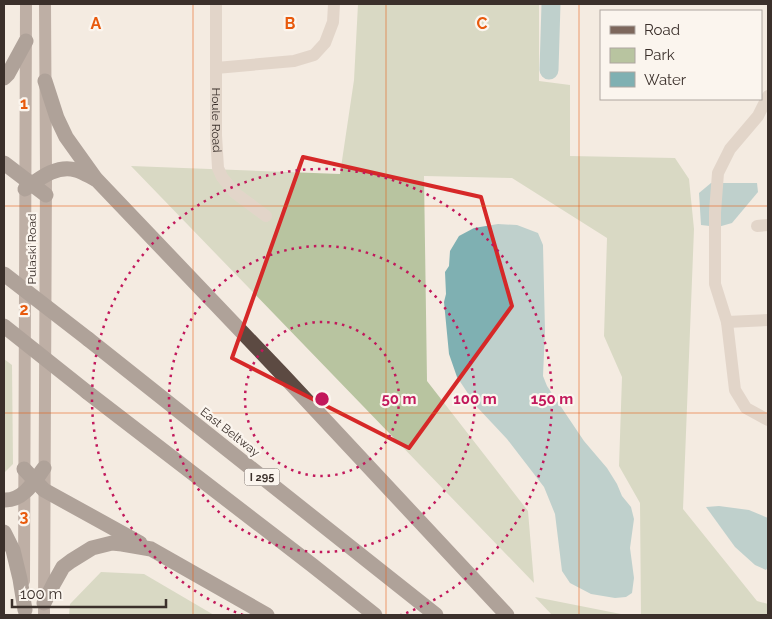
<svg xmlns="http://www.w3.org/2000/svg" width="772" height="619" font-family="Raleway,sans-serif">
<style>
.green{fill:#b8c4a0}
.water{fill:#7fb0b2}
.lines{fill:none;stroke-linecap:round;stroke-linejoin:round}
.river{stroke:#7fb0b2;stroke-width:19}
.minor{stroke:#cdbbac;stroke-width:12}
.major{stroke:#7d675c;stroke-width:12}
.highway{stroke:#5c4a42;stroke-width:15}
.highway-bridge{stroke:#5c4a42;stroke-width:15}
.marked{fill:none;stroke:#d62828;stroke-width:4;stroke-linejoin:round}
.grid{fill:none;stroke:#e8590c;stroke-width:1;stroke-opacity:0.55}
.ring{fill:none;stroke:#c2185b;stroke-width:2.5;stroke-dasharray:2.5 5}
.labels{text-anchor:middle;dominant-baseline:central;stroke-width:4.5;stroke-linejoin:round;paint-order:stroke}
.shield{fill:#fbf5ee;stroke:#756b66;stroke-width:1}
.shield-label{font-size:11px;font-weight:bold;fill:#3b302b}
.street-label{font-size:12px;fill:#3b302b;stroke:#fbf5ee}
.grid-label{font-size:16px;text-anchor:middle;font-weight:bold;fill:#e8590c;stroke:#fbf5ee;stroke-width:4.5;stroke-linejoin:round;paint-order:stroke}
.centre{fill:#c2185b;stroke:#fbf5ee;stroke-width:2.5}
.ring-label{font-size:15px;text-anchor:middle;font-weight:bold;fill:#c2185b;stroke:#fbf5ee;stroke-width:4.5;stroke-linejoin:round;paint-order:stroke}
</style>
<rect width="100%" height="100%" fill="#f4ebe1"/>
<!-- green -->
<g class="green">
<polygon points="358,4 539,4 539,81 570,85 570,156 675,158 689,179 694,229 683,509 757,601 768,604 768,615 641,615 640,503 619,466 622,377 604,336 607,238 512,178 424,176 427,381 528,511 534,583 131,166 340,174 354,80"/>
<polygon points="4,359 12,365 13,464 4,473"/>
<polygon points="101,572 144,574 214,615 69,615 70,604"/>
<polygon points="535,597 626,615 552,615"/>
</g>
<!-- water -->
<g class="water">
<polygon points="711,183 757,183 758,192 732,223 718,227 701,225 699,193"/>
<polygon points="498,224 517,225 538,233 543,245 545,330 543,376 547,386 584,441 607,468 617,484 622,496 631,507 634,519 630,548 634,578 632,593 626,597 615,598 591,594 570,583 562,571 555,514 544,487 507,439 477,407 457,377 449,354 444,302 446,294 445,272 449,266 450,251 459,236 474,228"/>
<polygon points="719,506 749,510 768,518 768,567 766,570 755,565 735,547 706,507"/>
</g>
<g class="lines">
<!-- river -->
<polyline class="river" points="549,70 551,4"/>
<!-- minor -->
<g class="minor">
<path id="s1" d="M216 4V135L218 168 222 177 235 193 266 216"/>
<polyline points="216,68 294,61 314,55 325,43 333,22 334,4"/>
<polyline points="768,96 758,116 730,149 718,173 715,212 715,284 727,322 735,390 746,408 768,420"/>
<polyline points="757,226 768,225"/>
<polyline points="727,322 768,320"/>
</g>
<!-- major -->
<g class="major">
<polyline points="24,581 26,4"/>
<polyline points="44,615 46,174 45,4"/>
</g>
<!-- highway -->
<g class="highway">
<polyline points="4,78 8,74 26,41"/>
<polyline points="45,81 57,118 66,137 96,179 282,374 507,615"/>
<polyline points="4,163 46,195"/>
<path d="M25 189C39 179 57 164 76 170 83 172 89 176 95 179"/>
<polyline points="88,339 436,615"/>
<polyline points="87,392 312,565 375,615"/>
<polyline points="24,469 44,490 140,543"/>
<path d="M4 500C23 501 34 482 44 468"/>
<polyline points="4,532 13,550 20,579 25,610"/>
<polyline points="44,603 54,583 63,567 71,561 92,548 112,543 122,544 151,549 267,615"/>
</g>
<!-- highway-bridge -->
<g class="highway-bridge">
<polyline points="4,274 88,339"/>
<polyline points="4,326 87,392"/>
</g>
</g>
<!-- marked area -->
<path d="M0 0H772V619H0ZM303 157 481 197 512 306 409 448 232 358Z" fill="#f4ebe1" fill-opacity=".55" fill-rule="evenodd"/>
<path class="marked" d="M303 157 481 197 512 306 409 448 232 358Z"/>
<!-- grid -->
<path class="grid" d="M193 4V615M386 4V615M579 4V615M4 206H768M4 413H768"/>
<!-- distance rings -->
<g class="ring">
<circle cx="322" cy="399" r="77"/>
<circle cx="322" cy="399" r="153"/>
<path d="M243 615A230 230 0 1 1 401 615"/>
</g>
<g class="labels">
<!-- shield labels -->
<rect class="shield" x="244.5" y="468.5" width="35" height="17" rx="4"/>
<g class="shield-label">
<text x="262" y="477">I 295</text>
</g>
<!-- street labels -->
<g class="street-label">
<text stroke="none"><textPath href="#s1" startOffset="116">Houle Road</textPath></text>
<text transform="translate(32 249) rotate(-90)">Pulaski Road</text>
<text transform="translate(230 432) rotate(38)">East Beltway</text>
</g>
</g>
<g class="grid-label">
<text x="96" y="29">A</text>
<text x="290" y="29">B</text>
<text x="482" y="29">C</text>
<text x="24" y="109">1</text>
<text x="24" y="315">2</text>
<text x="24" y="522">3</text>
</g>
<circle cx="322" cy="399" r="8" class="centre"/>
<g class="ring-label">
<text x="399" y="404">50 m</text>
<text x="475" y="404">100 m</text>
<text x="552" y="404">150 m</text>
</g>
<!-- border -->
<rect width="772" height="619" fill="none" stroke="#3b302b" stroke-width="10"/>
<!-- legend -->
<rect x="600" y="10" width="162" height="90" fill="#fbf5ee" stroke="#aea6a0"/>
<rect x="610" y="26" width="25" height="8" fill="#7d675c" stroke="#aea6a0"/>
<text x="644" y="35" font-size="15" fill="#3b302b">Road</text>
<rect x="610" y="48" width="25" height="15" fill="#b8c4a0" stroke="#aea6a0"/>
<text x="644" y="60" font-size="15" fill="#3b302b">Park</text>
<rect x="610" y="72" width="25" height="15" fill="#7fb0b2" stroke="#aea6a0"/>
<text x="644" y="85" font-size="15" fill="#3b302b">Water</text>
<!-- scale -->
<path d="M12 599v8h154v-8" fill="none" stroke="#3b302b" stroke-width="2.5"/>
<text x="20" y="599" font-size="15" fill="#3b302b" stroke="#fbf5ee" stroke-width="4" paint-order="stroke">100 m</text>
</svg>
